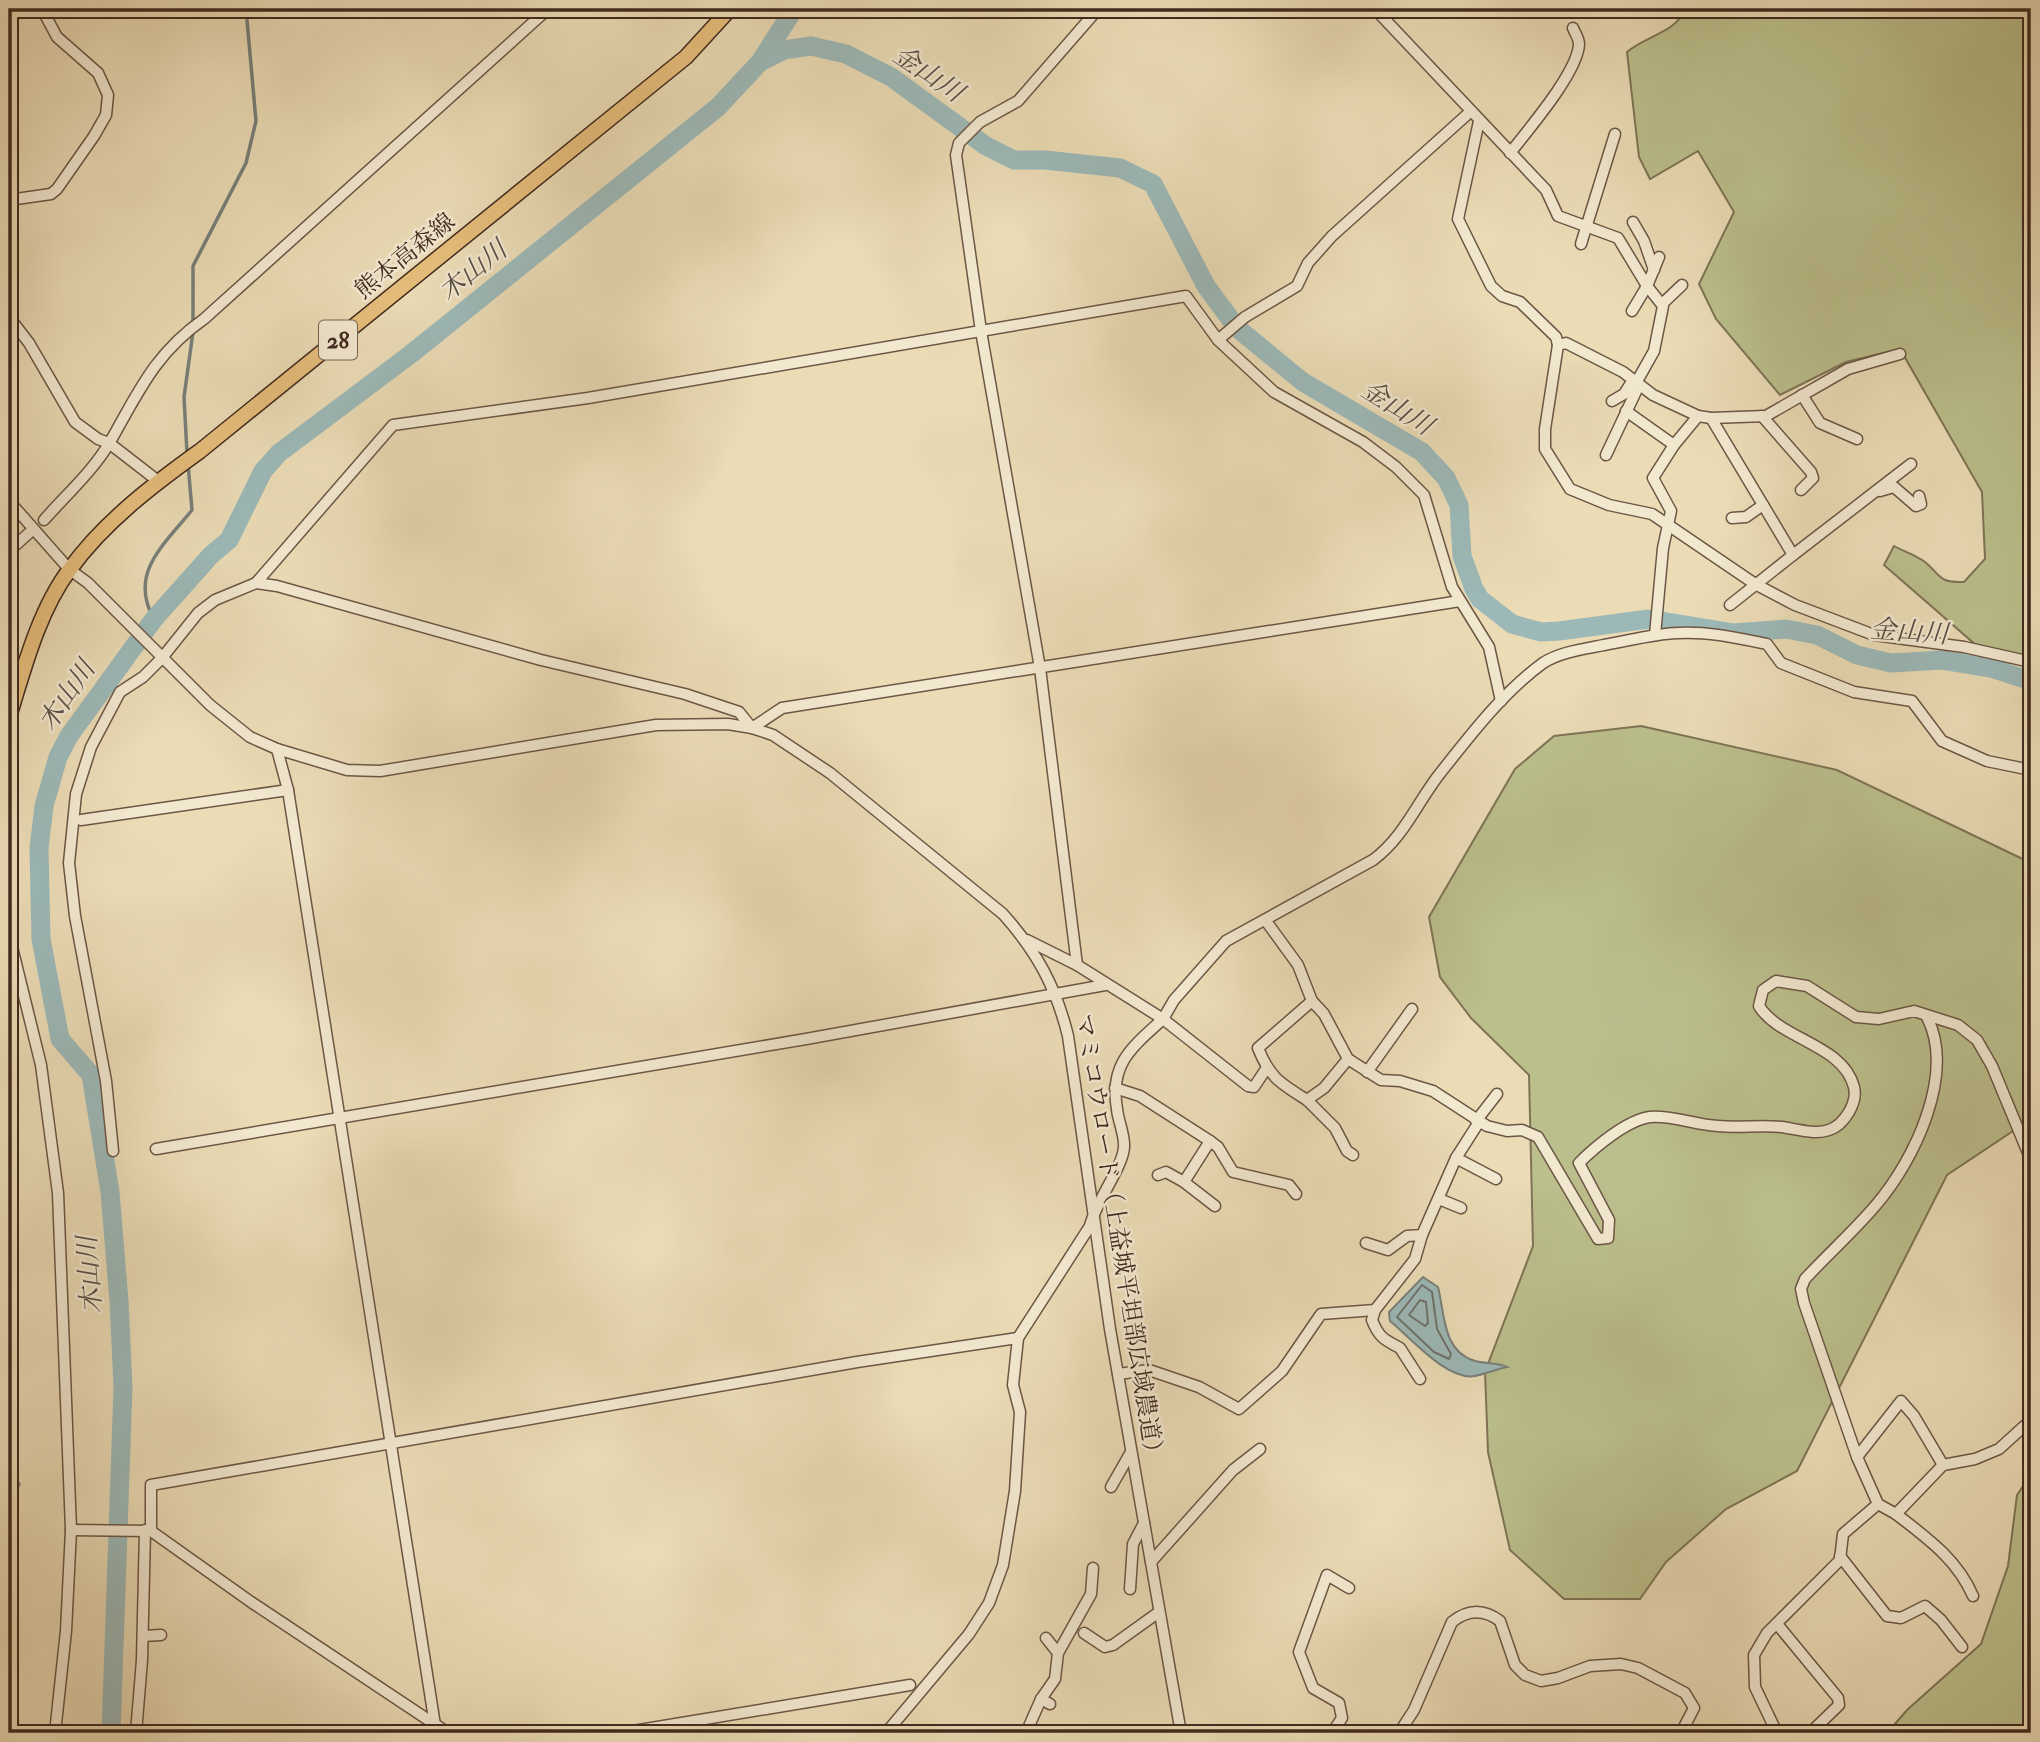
<svg xmlns="http://www.w3.org/2000/svg" width="2040" height="1742" font-family="'IM FELL Double Pica','Noto Serif JP',serif">
<style>
.green{fill:#bbbf8c;stroke:#7e7456;stroke-width:2}
.water{fill:#9cb9b8;stroke:#78807b;stroke-width:2}
.lines{fill:none;stroke-linecap:round;stroke-linejoin:round}
.shore{stroke:#6e726c;stroke-width:2}
.stream{stroke:#78807b;stroke-width:3.5}
.river{stroke:#9cb9b8;stroke-width:19}
.minor-casing{stroke:#6c5645;stroke-width:13}
.major-casing{stroke:#412a1f;stroke-width:17}
.minor{stroke:#f2e8d0;stroke-width:10}
.major{stroke:#e6be7b;stroke-width:14}
.labels{text-anchor:middle;dominant-baseline:central;stroke-width:5;stroke-linejoin:round;paint-order:stroke}
.shield{fill:#f2e8d0;stroke:#766354;stroke-width:2}
.shield-label{font-size:23px;font-weight:bold;fill:#412a1f}
.street-label{font-size:24px;fill:#412a1f;stroke:#f2e8d0}
.water-label{font-size:26px;font-style:italic;fill:#584e45;stroke:#f2e8d0}
</style>
<rect width="100%" height="100%" fill="#ebdcb6"/>
<filter id="stains"><feTurbulence type="fractalNoise" baseFrequency=".00286" numOctaves="4"/><feColorMatrix values="0 0 0 0 .2 0 0 0 0 .09 0 0 0 0 .02 0 0 0 .5 -.17"/></filter>
<radialGradient id="worn" r=".72"><stop offset=".6" stop-color="#630" stop-opacity="0"/><stop offset="1" stop-color="#630" stop-opacity=".3"/></radialGradient>
<!-- green -->
<g class="green">
<path d="M1685 9H2031V667L1992 659 1884 565 1894 546C1903 551 1916 555 1925 562 1942 576 1938 583 1964 582L1985 559 1982 492 1900 349 1846 362 1780 395 1716 319 1699 284 1734 212 1698 151 1650 179 1639 157 1627 52C1645 36 1676 33 1685 9Z"/>
<polygon points="1641,726 1837,770 2031,863 2031,1119 1947,1175 1797,1471 1726,1509 1666,1562 1640,1599 1564,1599 1510,1550 1488,1452 1485,1372 1533,1246 1529,1075 1471,1018 1440,977 1429,917 1515,769 1554,736"/>
<polygon points="2031,1474 2031,1733 1887,1733 1907,1710 1981,1644 2008,1566 2017,1495"/>
</g>
<!-- water -->
<path class="water" d="M1423 1277 1438 1287C1445 1314 1442 1351 1475 1361 1486 1364 1496 1362 1507 1367 1496 1369 1486 1374 1475 1376 1447 1381 1410 1337 1390 1321L1389 1312Z"/>
<g class="lines">
<!-- shore -->
<g class="shore">
<polygon points="1422,1285 1432,1292 1437,1329 1451,1354 1449,1359 1434,1352 1397,1317"/>
<polygon points="1420,1300 1426,1302 1428,1323 1425,1326 1409,1315"/>
</g>
<!-- stream -->
<g class="stream">
<polyline points="193,325 193,266 246,163 256,121 246,9"/>
<polyline points="187,453 184,397 193,332"/>
<path d="M154 619C128 573 164 545 192 510L188 464"/>
<polyline points="9,1479 19,1484 9,1500"/>
</g>
<!-- river -->
<g class="river">
<polyline points="760,62 784,50 811,46 846,54 891,77 986,146 1014,160 1045,160 1120,168 1153,184 1206,286 1237,328 1303,382 1422,452 1446,478 1459,505 1462,556 1474,589 1480,599 1512,624 1541,632 1559,631 1649,619 1734,633 1786,629 1817,635 1857,655 1891,663 1942,660 1991,668 2031,681"/>
<polyline points="111,1733 123,1387 119,1301 110,1192 91,1075 60,1039 41,939 39,848 44,806 58,757 69,736 154,619 211,555 229,540 263,471 279,453 411,354 718,107 760,62 794,9"/>
</g>
<!-- minor casing -->
<g class="minor-casing">
<g id="minor">
<polyline points="1375,9 1546,190 1558,216 1618,238 1647,286 1663,306 1654,351 1636,383"/>
<polyline points="1479,121 1458,219 1491,286 1502,296 1520,302 1556,337 1558,345 1545,429 1545,449 1570,489 1609,505 1652,514 1755,584 1795,605 1874,635 1964,647 2031,662"/>
<path d="M1510 153C1528 130 1578 72 1579 44 1579 39 1575 33 1573 28"/>
<polyline points="9,200 51,194 57,189 94,136 106,115 108,95 98,73 57,37 42,9"/>
<polyline points="1633,222 1644,241 1654,270"/>
<polyline points="1581,244 1615,134"/>
<polyline points="1662,304 1682,285"/>
<polyline points="1632,311 1647,286 1659,257"/>
<polyline points="9,317 29,343 75,422 98,439 109,443 158,481"/>
<polyline points="1218,340 1245,317 1297,286 1308,263 1332,236 1470,112"/>
<polyline points="1558,345 1566,343 1623,372 1653,395 1698,416 1711,418 1766,416 1848,369 1900,354"/>
<polyline points="1802,395 1820,423 1857,439"/>
<polyline points="1612,401 1624,394 1633,380"/>
<polyline points="1626,411 1674,445 1698,416"/>
<polyline points="1762,416 1811,472 1813,478 1801,490"/>
<polyline points="1711,418 1793,555 1730,605"/>
<polyline points="1606,455 1639,385"/>
<polyline points="1880,491 1894,487 1916,506 1921,504 1919,496"/>
<path d="M9 501 69 569 88 583 210 705 250 737 277 749 347 770 380 771 656 725 728 724 752 728 773 735 830 773 1003 914C1037 952 1056 987 1068 1036L1110 1329 1181 1733"/>
<polyline points="1732,518 1746,517 1763,505"/>
<path d="M44 520C66 495 93 471 110 442 138 393 155 353 204 319L548 9"/>
<polyline points="9,551 29,533"/>
<polyline points="1793,555 1911,464"/>
<polyline points="256,583 277,586 541,660 685,694 739,712 752,728 782,708 1460,601"/>
<polyline points="1655,635 1663,548 1671,511 1653,478 1674,445"/>
<polyline points="277,749 288,790 435,1725"/>
<polyline points="81,820 288,790"/>
<path d="M1266 921 1298 965 1312 1001 1324 1014 1348 1059 1381 1080 1400 1081 1433 1091 1487 1126 1507 1131 1522 1130 1538 1137 1598 1239 1608 1238 1609 1220 1579 1163C1595 1147 1627 1120 1650 1117 1673 1115 1695 1125 1718 1126 1739 1128 1761 1125 1782 1127 1796 1129 1815 1135 1829 1130 1844 1125 1858 1103 1854 1087 1843 1044 1780 1040 1759 1006L1763 990 1776 981 1807 986 1856 1017 1879 1019 1914 1011 1958 1025 1977 1040 1992 1066 2031 1160"/>
<polyline points="9,935 41,1065 58,1193 71,1530 66,1631 55,1733"/>
<path d="M1027 940 1077 965 1163 1019 1174 1000 1226 941 1373 860C1403 838 1416 805 1438 776 1469 737 1502 693 1543 663 1560 652 1584 649 1604 645 1628 641 1652 634 1677 633 1707 631 1738 638 1767 644L1781 663 1854 692 1912 701 1942 741 1987 761 2031 770"/>
<polyline points="1077,965 1040,668 981,331 956,155 959,143 980,122 1018,101 1098,9"/>
<path d="M1927 1017C1956 1074 1914 1161 1876 1205 1854 1231 1828 1254 1805 1279L1801 1289 1804 1303 1857 1457 1878 1504 1896 1514 1943 1465 1975 1459 1999 1449 2031 1420"/>
<polyline points="1348,1059 1324,1088 1307,1100 1335,1128 1347,1151 1353,1155"/>
<polyline points="1367,1072 1412,1009"/>
<polyline points="1115,1088 1140,1096 1210,1141 1184,1182 1215,1206"/>
<path d="M1307 1100C1280 1083 1270 1078 1258 1048L1312 1001"/>
<polyline points="1476,1121 1497,1094"/>
<polyline points="1479,1122 1456,1158 1496,1179"/>
<polyline points="1210,1141 1218,1147 1233,1172 1289,1185 1296,1194"/>
<polyline points="156,1149 806,1039 1105,985"/>
<polyline points="113,1151 106,1081 75,916 69,863 76,794 91,747 120,692 143,677 162,658 198,613 215,600 256,583 393,425 588,398 1186,296 1218,340 1274,392 1363,442 1396,467 1424,495 1452,587 1489,647 1501,701"/>
<polyline points="1158,1175 1166,1172 1184,1182"/>
<polyline points="1439,1199 1461,1208"/>
<polyline points="1366,1243 1388,1250 1407,1236 1422,1235 1456,1158"/>
<polyline points="1118,1374 1149,1370 1199,1387 1239,1409 1282,1371 1321,1314 1375,1310"/>
<path d="M1420 1379 1400 1348C1385 1340 1379 1338 1372 1320L1375 1310 1415 1259 1422 1235"/>
<polyline points="1857,1457 1901,1401 1914,1416 1943,1465"/>
<polyline points="1111,1487 1131,1452"/>
<path d="M1896 1514C1927 1538 1957 1559 1973 1596"/>
<polyline points="71,1530 151,1531 251,1602 448,1733"/>
<polyline points="151,1531 151,1485 857,1362 1018,1338"/>
<polyline points="1840,1556 1887,1616 1901,1618 1925,1606 1941,1620 1962,1647"/>
<polyline points="1151,1562 1233,1470 1260,1449"/>
<polyline points="1130,1589 1133,1544 1144,1523"/>
<polyline points="1777,1624 1838,1698 1839,1705 1810,1733"/>
<polyline points="1084,1633 1105,1647 1113,1645 1159,1612"/>
<polyline points="143,1636 161,1635"/>
<polyline points="1046,1638 1058,1653"/>
<polyline points="1050,1704 1041,1699 1055,1679 1058,1653 1091,1594 1093,1568"/>
<polyline points="136,1733 142,1660 145,1530"/>
<polyline points="621,1733 910,1685"/>
<path d="M886 1733 969 1634 989 1603 1003 1565 1015 1491 1020 1412 1013 1385 1018 1338 1090 1226C1096 1201 1123 1167 1124 1147 1125 1135 1118 1121 1117 1109 1109 1064 1132 1047 1163 1019L1248 1086 1254 1087 1266 1069"/>
<polyline points="1026,1733 1041,1699"/>
<polyline points="1332,1733 1342,1718 1339,1703 1313,1688 1299,1652 1327,1575 1349,1588"/>
<path d="M1399 1733 1414 1710 1452 1622C1468 1609 1484 1609 1500 1621L1515 1665 1525 1675 1541 1681 1558 1678 1590 1666 1621 1664 1638 1668 1685 1693 1694 1708 1681 1733"/>
<polyline points="1777,1733 1755,1687 1754,1655 1767,1633 1840,1560 1843,1534 1878,1504"/>
</g>
</g>
<!-- major casing -->
<g class="major-casing">
<path id="major" d="M9 717C24 668 39 610 70 569 104 522 154 484 200 451L686 57 730 9"/>
</g>
<!-- minor -->
<use href="#minor" class="minor"/>
<!-- major -->
<use href="#major" class="major"/>
</g>
<g class="labels">
<!-- shield labels -->
<rect class="shield" x="319" y="320.5" width="38" height="39" rx="5"/>
<g class="shield-label">
<text x="338" y="340">28</text>
</g>
<!-- street labels -->
<g class="street-label">
<text transform="translate(405 256) rotate(-39)">熊本高森線</text>
<text transform="translate(1119 1239) rotate(81)">マミコウロード（上益城平坦部広域農道）</text>
</g>
<!-- water labels -->
<g class="water-label">
<text transform="translate(928 74) rotate(34)">金山川</text>
<text transform="translate(473 271) rotate(-39)">木山川</text>
<text transform="translate(1397 408) rotate(32)">金山川</text>
<text transform="translate(1909 632) rotate(4)">金山川</text>
<text transform="translate(67 696) rotate(-56)">木山川</text>
<text transform="translate(90 1275) rotate(-94)">木山川</text>
</g>
</g>
<!-- margin -->
<rect width="2040" height="1742" fill="none" stroke="#ebdcb6" stroke-width="35"/>
<rect x="10" y="10" width="2019" height="1721" fill="none" stroke="#412a1f" stroke-width="3.5"/>
<rect x="18" y="18" width="2005" height="1707" fill="none" stroke="#412a1f" stroke-width="2"/>
<rect width="100%" height="100%" filter="url(#stains)"/>
<rect width="100%" height="100%" fill="url(#worn)"/>
</svg>
